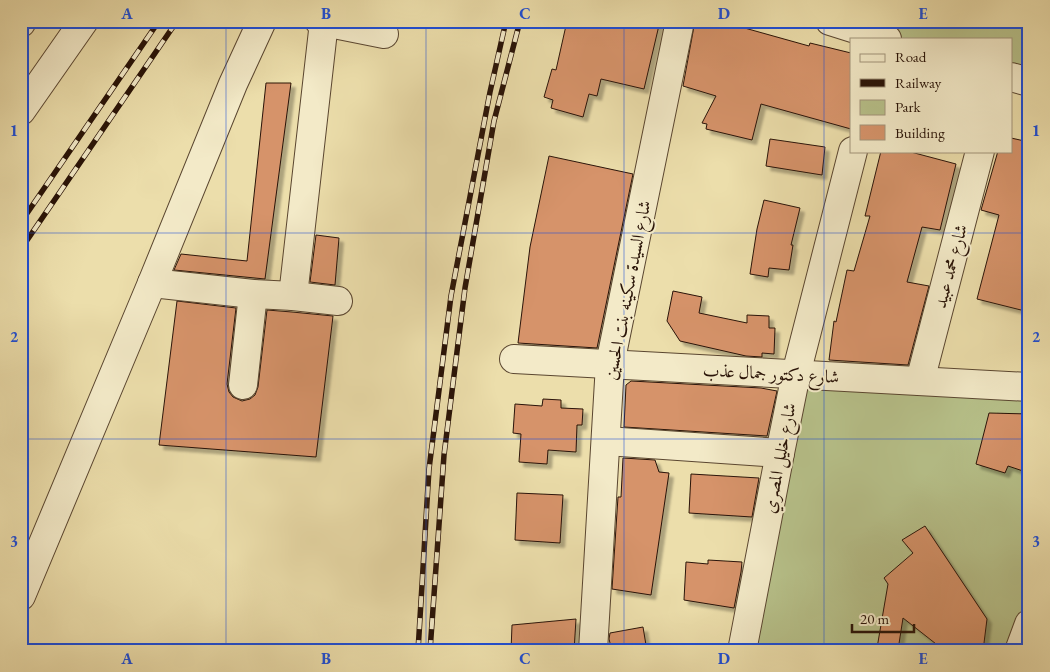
<svg xmlns="http://www.w3.org/2000/svg" width="1050" height="672" font-family="'EB Garamond',Amiri,serif">
<style>
.green{fill:#b7c18a;stroke:#706a48}
.building{fill:#d6936a;stroke:#291307;filter:url(#shadow)}
.lines{fill:none;stroke-linecap:round;stroke-linejoin:round}
.minor-casing{stroke:#5a4630;stroke-width:30}
.minor{stroke:#f3eac8;stroke-width:28}
.rail-casing{stroke:#291307;stroke-width:5.5}
.rail{stroke:#f3eac8;stroke-width:4;stroke-dasharray:11;stroke-linecap:butt}
.grid{fill:none;stroke:#1d4ed8;stroke-width:1;stroke-opacity:0.55}
.labels{text-anchor:middle;dominant-baseline:central;stroke-width:4;stroke-linejoin:round;paint-order:stroke}
.street-label{font-size:18px;fill:#291307;stroke:#f3eac8}
.neatline{fill:none;stroke:#1d4ed8;stroke-width:2}
.grid-label{font-size:16px;text-anchor:middle;font-weight:bold;fill:#1d4ed8}
</style>
<defs>
<filter id="shadow"><feDropShadow dx="4.5" dy="4.5" stdDeviation="1" flood-color="#0004"/></filter>
</defs>
<rect width="100%" height="100%" fill="#ecdeab"/>
<filter id="stains"><feTurbulence type="fractalNoise" baseFrequency=".004" numOctaves="4"/><feColorMatrix values="0 0 0 0 .2 0 0 0 0 .09 0 0 0 0 .02 0 0 0 .5 -.17"/></filter>
<radialGradient id="worn" r=".72"><stop offset=".6" stop-color="#630" stop-opacity="0"/><stop offset="1" stop-color="#630" stop-opacity=".3"/></radialGradient>
<!-- green -->
<g class="green">
<polygon points="899,21 1029,21 1029,87 1011,82 1011,39 887,39"/>
<polygon points="795,381 1029,397 1029,630 1021,651 750,651"/>
</g>
<!-- building -->
<g class="building">
<polygon points="567,21 660,21 644,89 601,79 597,96 589,94 583,117 551,108 553,100 544,97 552,69 556,70"/>
<polygon points="695,21 726,21 741,26 741,27 809,46 810,43 851,53 851,129 761,104 752,140 706,129 707,124 702,123 716,96 683,86"/>
<polygon points="266,83 291,83 265,279 174,270 181,254 247,261"/>
<polygon points="1011,138 1029,142 1029,312 977,299 999,215 981,210 998,151 1011,151"/>
<polygon points="770,139 825,147 822,175 766,166"/>
<polygon points="881,151 907,151 956,164 940,230 922,227 907,282 929,286 908,365 829,360 834,321 836,322 847,270 854,271 870,216 865,216"/>
<polygon points="549,156 633,174 597,348 518,343 530,247"/>
<polygon points="764,200 800,208 791,245 793,245 789,270 769,268 768,277 750,274 757,229"/>
<polygon points="316,235 339,238 335,285 310,282"/>
<polygon points="673,291 702,297 699,313 747,323 747,315 769,316 769,328 775,328 774,354 762,353 762,357 746,356 680,341 667,321"/>
<polygon points="177,301 236,308 227,384 229,392 233,397 242,401 250,399 255,395 258,387 267,310 292,312 333,316 316,457 159,445"/>
<polygon points="631,381 761,388 777,391 767,436 624,427 626,385"/>
<polygon points="543,399 561,400 561,408 583,409 582,425 577,425 576,452 548,450 547,464 519,462 521,434 513,433 515,404 542,406"/>
<polygon points="989,413 1029,414 1029,473 1008,466 1005,473 976,464"/>
<polygon points="623,458 655,460 659,472 669,473 651,595 612,589 618,497 621,497"/>
<polygon points="691,474 759,478 752,517 689,513"/>
<polygon points="517,493 563,495 560,543 515,540"/>
<polygon points="925,526 987,619 983,651 945,651 903,618 898,650 877,648 888,584 884,578 913,553 902,540"/>
<polygon points="708,560 742,562 741,572 734,608 684,600 686,562 708,564"/>
<polygon points="576,619 574,651 511,651 512,625"/>
<polygon points="643,627 647,651 612,651 609,639 610,633"/>
</g>
<g class="lines">
<!-- minor casing -->
<g class="minor-casing">
<g id="minor">
<polyline points="319,21 384,34"/>
<polyline points="830,21 887,39"/>
<polyline points="21,23 22,21"/>
<polyline points="1011,77 1029,82"/>
<polyline points="21,111 84,21"/>
<polyline points="152,283 253,294 293,296 338,301"/>
<polyline points="293,296 324,22"/>
<polyline points="514,359 1029,387"/>
<polyline points="920,381 980,151"/>
<polyline points="243,385 253,294"/>
<polyline points="606,441 780,453"/>
<polyline points="21,596 152,283 233,84 262,21"/>
<polyline points="593,651 610,364 680,21"/>
<polyline points="742,651 780,453 796,374 853,151"/>
<polyline points="1019,651 1029,624"/>
</g>
</g>
<!-- minor -->
<use href="#minor" class="minor"/>
<!-- rail casing -->
<g class="rail-casing">
<g id="rail">
<polyline points="21,222 159,21"/>
<polyline points="21,249 177,21"/>
<polyline points="418,651 429,469 451,296 490,92 506,21"/>
<polyline points="430,651 444,455 465,288 494,121 520,21"/>
</g>
</g>
<!-- rail -->
<use href="#rail" class="rail"/>
</g>
<!-- grid -->
<path class="grid" d="M226 21V651M426 21V651M624 21V651M824 21V651M21 233H1029M21 439H1029"/>
<g class="labels">
<!-- street labels -->
<g class="street-label">
<text transform="translate(950 266) rotate(-75)">شارع محمد عبيد</text>
<text transform="translate(627 290) rotate(-79)">شارع السيدة سكينه بنت الحسين</text>
<text transform="translate(771 373) rotate(3)">شارع دكتور جمال عذب</text>
<text transform="translate(779 458) rotate(-79)">شارع خليل المصري</text>
</g>
</g>
<!-- margin -->
<rect width="1050" height="672" fill="none" stroke="#ecdeab" stroke-width="55"/>
<!-- legend -->
<rect x="850" y="38" width="162" height="115" fill="#f3eac8" stroke="#a2947b"/>
<rect x="860" y="54" width="25" height="8" fill="#f3eac8" stroke="#a2947b"/>
<text x="895" y="62" font-size="15" fill="#291307">Road</text>
<rect x="860" y="79" width="25" height="8" fill="#291307" stroke="#a2947b"/>
<text x="895" y="88" font-size="15" fill="#291307">Railway</text>
<rect x="860" y="100" width="25" height="15" fill="#b7c18a" stroke="#a2947b"/>
<text x="895" y="112" font-size="15" fill="#291307">Park</text>
<rect x="860" y="125" width="25" height="15" fill="#d6936a" stroke="#a2947b"/>
<text x="895" y="138" font-size="15" fill="#291307">Building</text>
<!-- scale -->
<path d="M852 624v8h62v-8" fill="none" stroke="#291307" stroke-width="2.5"/>
<text x="860" y="624" font-size="15" fill="#291307" stroke="#f3eac8" stroke-width="4" paint-order="stroke">20 m</text>
<rect x="28" y="28" width="994" height="616" class="neatline"/>
<g class="grid-label">
<text x="127" y="19">A</text>
<text x="326" y="19">B</text>
<text x="525" y="19">C</text>
<text x="724" y="19">D</text>
<text x="923" y="19">E</text>
<text x="14" y="136">1</text>
<text x="1036" y="136">1</text>
<text x="14" y="342">2</text>
<text x="1036" y="342">2</text>
<text x="14" y="547">3</text>
<text x="1036" y="547">3</text>
<text x="127" y="664">A</text>
<text x="326" y="664">B</text>
<text x="525" y="664">C</text>
<text x="724" y="664">D</text>
<text x="923" y="664">E</text>
</g>
<rect width="100%" height="100%" filter="url(#stains)"/>
<rect width="100%" height="100%" fill="url(#worn)"/>
</svg>
